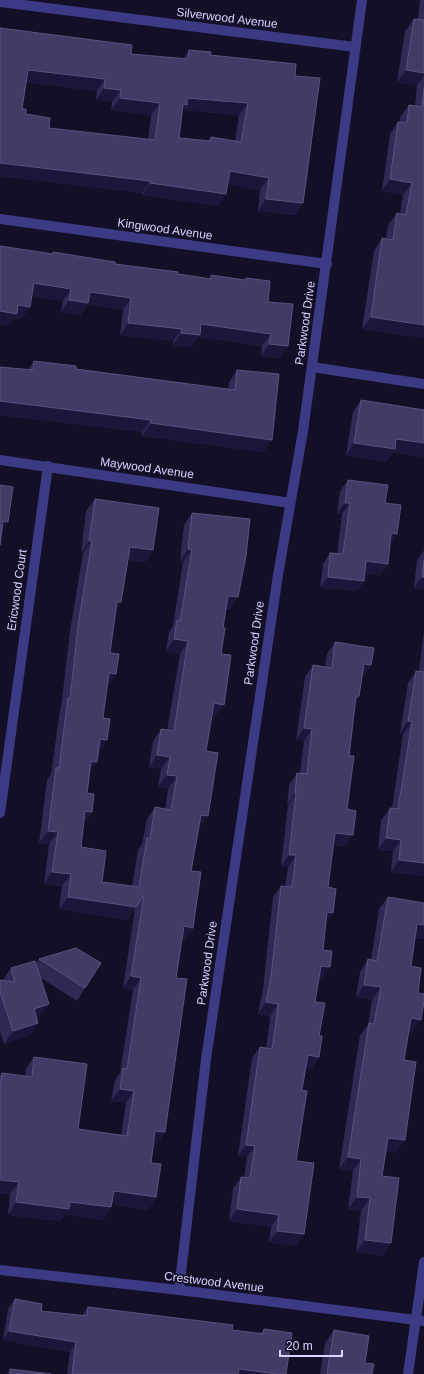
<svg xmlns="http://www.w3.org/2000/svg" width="424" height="1374" font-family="Arial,sans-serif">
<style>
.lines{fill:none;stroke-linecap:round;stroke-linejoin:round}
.minor{stroke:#3d3a85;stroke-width:10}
.tertiary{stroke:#3d3a85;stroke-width:10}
.wall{fill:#312854;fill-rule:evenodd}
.shaded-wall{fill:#1d163a}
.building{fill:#433a66;stroke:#5a527e;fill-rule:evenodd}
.labels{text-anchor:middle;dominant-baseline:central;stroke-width:3.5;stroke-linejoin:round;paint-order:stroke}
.street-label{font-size:12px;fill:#d9d4ff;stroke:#130f26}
</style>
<rect width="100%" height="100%" fill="#130f26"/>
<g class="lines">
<!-- minor -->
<g class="minor">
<polyline points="0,2 355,47"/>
<polyline points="0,219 327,264"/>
<polyline points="312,367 424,384"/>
<polyline points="0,460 290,503"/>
<polyline points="0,813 48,466"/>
<polyline points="179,1290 206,1059 278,575 303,431 362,0"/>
</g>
<!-- tertiary -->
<g class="tertiary">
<polyline points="0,1270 179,1290 424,1321"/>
<polyline points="408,1374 424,1262"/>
</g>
</g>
<!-- wall -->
<g class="wall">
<polygon points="420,0 424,0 424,338 362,329 374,251 382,238 386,239 388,225 397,213 400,214 403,195 382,191 390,134 398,122 400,122 400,117 409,105 415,106 417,85 397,82 405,31 414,19 418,19"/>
<path d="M0 28 131 54 183 59 189 50 295 76 303 203 295 215 258 211 260 190 228 184 218 206 142 195V193L0 176ZM26 82 97 91 96 100 112 102 111 110 151 115 148 140 49 128 26 114 22 109ZM183 110 239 115 235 141 211 137 208 141 179 138Z"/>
<polygon points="53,252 115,264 209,279 211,275 244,280 246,278 268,302 288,346 280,358 261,356 262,346 198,337 191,347 173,345 173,341 120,335 123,310 88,304 80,315 61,312 63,301 32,296 30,307 21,319 14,318 8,326"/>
<polygon points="34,361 76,369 228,390 229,382 237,370 264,452 142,436 142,432 0,415 0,367 28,370"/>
<polygon points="361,400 424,410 424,457 393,452 386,462 346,455 353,412"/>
<polygon points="348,480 385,503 397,534 390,545 380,575 365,573 364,581 357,591 320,587 323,564 330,553 337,554 342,514 337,514 340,491"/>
<polygon points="95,499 153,550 145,562 128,560 121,602 116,610 110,653 116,674 107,686 103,718 107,740 99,752 98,752 90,772 81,847 102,882 132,886 138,850 142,844 147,819 155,807 165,809 168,789 158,787 161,769 149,767 153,741 161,729 167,730 180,654 166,651 169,632 173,626 183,562 180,561 184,525 192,513 230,610 226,609 223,628 215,717 212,716 206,751 199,829 191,871 193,928 185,940 182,940 176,978 165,1132 156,1145 154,1144 151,1163 156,1197 148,1210 112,1204 111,1207 103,1220 65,1214 60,1221 8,1215 10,1194 0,1193 0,1076 2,1073 25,1076 26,1069 34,1057 78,1129 121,1135 126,1103 111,1101 115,1080 120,1073 133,990 123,988 135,909 127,920 59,909 62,886 44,884 49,844 39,843 47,780 51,774 60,710 61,708 70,631 83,553 81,553 86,511"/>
<polygon points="424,550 424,590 414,588 417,560"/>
<polygon points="424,631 424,876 391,872 393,851 378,850 381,820 390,808 392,808 403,734 400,733 408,683 416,671 419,671"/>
<polygon points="335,642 363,677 362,677 359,696 356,700 349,756 345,846 333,845 328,887 333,913 326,922 323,950 322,979 319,978 315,1002 319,1036 319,1057 311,1069 306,1068 302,1090 296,1161 304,1234 296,1246 269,1242 271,1227 229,1221 233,1189 241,1177 244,1178 247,1157 238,1156 252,1058 260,1047 266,1048 269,1027 270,1016 258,1014 263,989 273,897 281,886 285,886 288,867 281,866 288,805 287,805 289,785 297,773 300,773 304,741 296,740 305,677 313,665 325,667 327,654"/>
<polygon points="388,897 424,903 424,939 415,938 411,966 412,1032 409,1032 404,1060 396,1153 386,1151 382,1176 383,1256 356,1252 361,1211 348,1209 353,1171 339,1169 360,1035 368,1025 372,1000 356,997 360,972 368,959 371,960 379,909"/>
<polygon points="39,959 85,988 77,1001 41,978 40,1016 36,1017 38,1023 30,1035 4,1044 0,1031 0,980 3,980 11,968 36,964"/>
<polygon points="15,1299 41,1311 82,1315 88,1307 232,1330 261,1333 264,1329 286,1374 67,1374 70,1352 3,1340 8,1309"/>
<polygon points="334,1330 365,1363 372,1374 320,1374 325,1343"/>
<polygon points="10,1369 51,1374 7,1374"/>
</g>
<!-- shaded-wall -->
<g class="shaded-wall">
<polygon points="28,70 105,79 97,91 19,81"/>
<polygon points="406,70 424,73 424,76 417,85 397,82"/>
<polygon points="104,88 121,90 112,102 96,100"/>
<polygon points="120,98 160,103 151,115 111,110"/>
<polygon points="187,98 248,103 239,115 183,110 175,116"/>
<polygon points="0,163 150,181 142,193 0,176"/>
<polygon points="230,171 269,178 260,190 222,183"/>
<polygon points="390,179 412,183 403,195 382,191"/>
<polygon points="150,183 226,194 218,206 142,195"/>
<polygon points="266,199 303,203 295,215 258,211"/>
<polygon points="34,283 71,289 63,301 25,295"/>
<polygon points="90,292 131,298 123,310 88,304 80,315 61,312 69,300"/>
<polygon points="18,305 30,307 21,319 14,318 8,326 0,324 0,311"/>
<polygon points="371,317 424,325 424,338 362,329"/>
<polygon points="128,323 182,329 173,341 120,335"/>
<polygon points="201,324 271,334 262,346 198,337 191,347 173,345 181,333"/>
<polygon points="269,344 288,346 280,358 261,356"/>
<polygon points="0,401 151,420 142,432 0,415"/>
<polygon points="151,423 272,440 264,452 142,436"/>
<polygon points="396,439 424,443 424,457 393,452 386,462 346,455 354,443"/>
<polygon points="345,503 350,503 342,514 337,514"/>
<polygon points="3,521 8,522 0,533"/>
<polygon points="391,533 397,534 390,545"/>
<polygon points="89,541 92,541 83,553 81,553"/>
<polygon points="130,547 153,550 145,562 121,559"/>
<polygon points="188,549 192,550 183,562 180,561"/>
<polygon points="366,561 388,564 380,575 359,572"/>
<polygon points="328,577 364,581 357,591 320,587"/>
<polygon points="422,577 424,577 424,590 414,588"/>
<polygon points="228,596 238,597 230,610 220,608"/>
<polygon points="117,602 121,602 112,614"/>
<polygon points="174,639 188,641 180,654 166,651"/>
<polygon points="364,664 371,665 363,677 355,676"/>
<polygon points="109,673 116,674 108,686 101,686"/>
<polygon points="214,703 224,705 215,717 205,715"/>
<polygon points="408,721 412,722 403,734 400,733"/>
<polygon points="304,728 312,729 304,741 296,740"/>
<polygon points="100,739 107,740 99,752 91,752"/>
<polygon points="157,755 170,757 161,769 149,767"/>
<polygon points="91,761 97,762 88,774"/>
<polygon points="167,775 177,776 168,789 158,787"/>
<polygon points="295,793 296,794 288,805 287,805"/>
<polygon points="85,811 92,812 83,825"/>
<polygon points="201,815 208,816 199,829 192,827"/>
<polygon points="48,831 58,832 49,844 39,843"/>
<polygon points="335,833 353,835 345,846 327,844"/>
<polygon points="386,838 401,840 393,851 378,850"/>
<polygon points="289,855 296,855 288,867 281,866"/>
<polygon points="399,860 424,863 424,876 391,872"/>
<polygon points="52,872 71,874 62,886 44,884"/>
<polygon points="68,897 136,907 127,920 59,909"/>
<polygon points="327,912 333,913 325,924"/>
<polygon points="417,924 424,925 424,939 409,936"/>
<polygon points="184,926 193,928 185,940 175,938"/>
<polygon points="321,966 330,967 322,979 313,978"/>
<polygon points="131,976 141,978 133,990 123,988"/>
<polygon points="364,985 381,987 372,1000 356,997"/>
<polygon points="266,1002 278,1004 270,1016 258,1014"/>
<polygon points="49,1004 40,1016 25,1021 34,1009"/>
<polygon points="411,1018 421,1020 412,1032 402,1031"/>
<polygon points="38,1023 30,1035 4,1044 13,1031"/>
<polygon points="308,1055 319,1057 311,1069 299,1067"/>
<polygon points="120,1089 134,1091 126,1103 111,1101"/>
<polygon points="155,1131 165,1132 156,1145 147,1143"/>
<polygon points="388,1138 405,1140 396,1153 380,1150"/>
<polygon points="246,1145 255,1146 247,1157 238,1156"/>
<polygon points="348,1157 361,1159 353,1171 339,1169"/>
<polygon points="0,1180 19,1182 10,1194 0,1193"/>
<polygon points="114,1191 156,1197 148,1210 105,1203"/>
<polygon points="357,1197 370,1198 361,1211 348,1209"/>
<polygon points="16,1202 70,1202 111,1207 103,1220 65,1214 60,1221 8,1215"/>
<polygon points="237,1209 279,1215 271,1227 229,1221"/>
<polygon points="277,1231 304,1234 296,1246 269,1242"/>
<polygon points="365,1240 391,1243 383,1256 356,1252"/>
<polygon points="9,1331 76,1342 70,1352 3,1340"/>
<polygon points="239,1369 277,1374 236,1374"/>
</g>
<!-- building -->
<g class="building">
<polygon points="414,19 424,20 424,73 406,70"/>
<path d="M0 28 132 45 131 54 188 59 189 50 211 52 210 55 296 64 295 76 320 78 303 203 266 199 269 178 230 171 226 194 150 183V181L0 163ZM28 70 105 79 104 88 121 90 120 98 160 103 155 140 49 128 50 118 26 114V109H22ZM187 98 248 103 241 142 211 137V141L179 138 183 104 187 105Z"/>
<polygon points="424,89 424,325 371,317 382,238 393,240 397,213 406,215 412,183 390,179 398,122 407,123 409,105 422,107"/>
<polygon points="0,246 53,254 53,252 115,262 115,264 178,272 178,274 211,279 211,275 245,280 246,278 270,281 268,302 293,304 288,346 269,344 271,334 201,324 200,335 181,333 182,329 128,323 131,298 90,292 88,303 69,300 71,289 34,283 30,307 18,305 17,314 0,311"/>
<polygon points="34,361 76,366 76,369 235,390 237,370 279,374 272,440 151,423 151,420 0,401 0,367 33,370"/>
<polygon points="361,400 424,410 424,443 396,439 395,449 354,443"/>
<polygon points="348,480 388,485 385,503 401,505 397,534 391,533 388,564 366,561 364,581 328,577 330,553 343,554 350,503 345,503"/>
<polygon points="0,485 13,487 8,522 3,521 0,545"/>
<polygon points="95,499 159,508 153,550 130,547 121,602 117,602 110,653 119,654 116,674 109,673 103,718 110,719 107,740 100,739 97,762 91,761 87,793 94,794 92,812 85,811 81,847 106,851 102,882 139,887 147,838 150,838 155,807 171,810 177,776 167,775 170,757 157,755 161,729 174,731 188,641 174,639 177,620 180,621 192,550 188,549 192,513 250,519 246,556 238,597 228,596 223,628 225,628 221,654 231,655 224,705 214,703 206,751 218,753 208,816 201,815 191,871 201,872 193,928 184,926 176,978 187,979 165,1132 155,1131 151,1163 161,1164 156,1197 114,1191 111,1207 70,1202 69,1209 16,1202 19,1182 0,1180 0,1087 2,1073 32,1077 34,1057 87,1064 78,1129 127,1136 134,1091 120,1089 123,1068 127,1069 141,978 131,976 144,895 136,907 68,897 71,874 52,872 58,832 48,831 56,768 59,768 68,698 70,698 79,619 92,541 89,541"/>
<polygon points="424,560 424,577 422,577"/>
<polygon points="335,642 374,648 371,665 364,664 359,696 356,696 349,756 354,756 347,809 356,811 353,835 335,833 328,887 336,889 333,913 327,912 323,950 332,951 330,967 321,966 315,1002 325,1003 319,1036 322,1036 319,1057 308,1055 302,1090 307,1091 296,1161 314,1163 304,1234 277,1231 279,1215 237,1209 241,1177 250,1178 255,1146 246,1145 260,1047 272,1049 277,1016 278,1004 266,1002 271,977 281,886 292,887 296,855 289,855 296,794 295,793 297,773 307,774 312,729 304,728 313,665 332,668"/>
<polygon points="416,671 424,672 424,863 399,860 401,840 386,838 390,808 398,809 412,722 408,721"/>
<polygon points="388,897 424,903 424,925 417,924 411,966 421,968 418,993 424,994 424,1001 421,1020 411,1018 404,1060 416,1062 405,1140 388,1138 382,1176 399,1178 391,1243 365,1240 370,1198 357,1197 361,1159 348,1157 369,1023 374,1024 381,987 364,985 368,959 377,961"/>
<polygon points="76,948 101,963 85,988 39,959"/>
<polygon points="35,961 49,1004 34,1009 38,1023 13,1031 0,992 0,980 15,982 11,968"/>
<polygon points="15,1299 42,1304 41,1311 87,1316 88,1307 233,1325 232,1330 263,1334 264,1329 292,1333 286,1374 277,1374 239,1369 238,1374 72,1374 76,1342 9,1331"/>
<polygon points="334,1330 369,1336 365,1363 374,1364 372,1374 327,1374"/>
<polygon points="10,1369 51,1374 10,1374"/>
</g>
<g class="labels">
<!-- street labels -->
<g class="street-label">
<text transform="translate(227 18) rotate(7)">Silverwood Avenue</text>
<text transform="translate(165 229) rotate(8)">Kingwood Avenue</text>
<text transform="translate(305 323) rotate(-82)">Parkwood Drive</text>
<text transform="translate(147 468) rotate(8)">Maywood Avenue</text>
<text transform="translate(17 590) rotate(-82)">Ericwood Court</text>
<text transform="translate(254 643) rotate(-82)">Parkwood Drive</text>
<text transform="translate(207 963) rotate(-82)">Parkwood Drive</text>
<text transform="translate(214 1282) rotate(7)">Crestwood Avenue</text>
</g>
</g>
<!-- scale -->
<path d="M280 1350v6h62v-6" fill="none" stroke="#d9d4ff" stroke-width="2"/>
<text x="286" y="1350" font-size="12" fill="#d9d4ff" stroke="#130f26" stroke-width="3" paint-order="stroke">20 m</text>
</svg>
